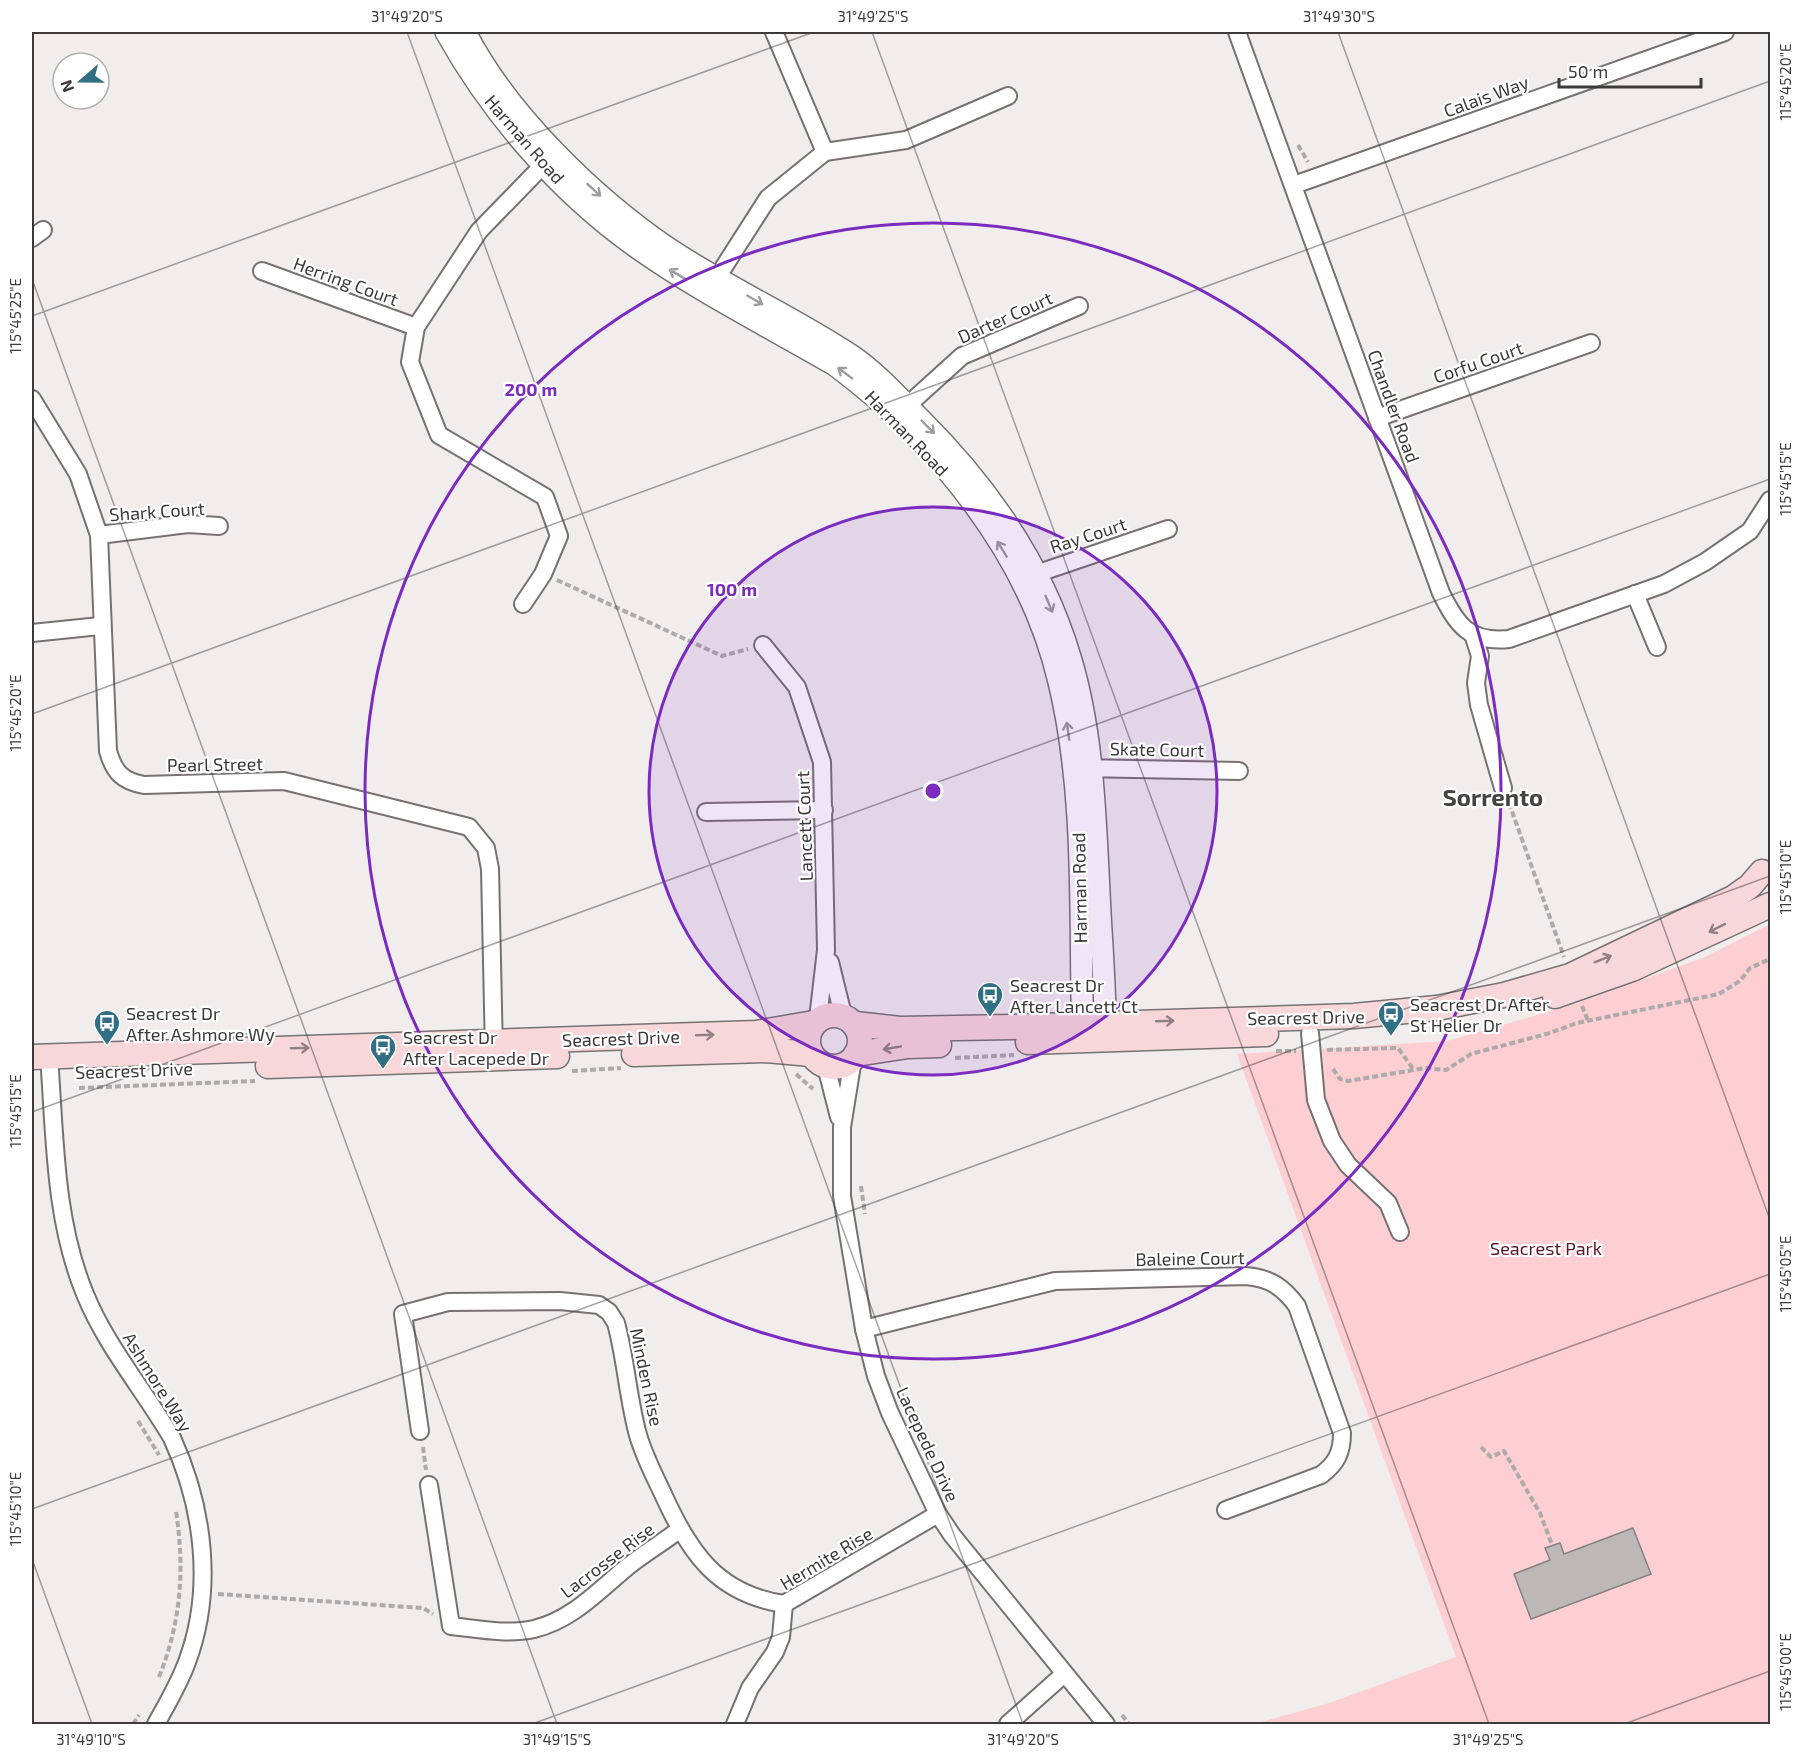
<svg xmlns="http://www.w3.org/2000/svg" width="1802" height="1756" font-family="'Exo 2',sans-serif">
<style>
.green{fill:#fdcfd2}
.building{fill:#bcb8b8;stroke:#868283;stroke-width:1.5}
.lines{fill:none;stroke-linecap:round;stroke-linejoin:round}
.minor-casing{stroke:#767272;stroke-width:20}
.tertiary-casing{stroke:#767272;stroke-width:24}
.secondary-casing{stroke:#767272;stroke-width:27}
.path{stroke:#adaaaa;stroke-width:4;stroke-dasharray:6 3;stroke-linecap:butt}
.minor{stroke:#fff;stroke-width:16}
.tertiary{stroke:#fff;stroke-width:21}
.secondary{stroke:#f8d7db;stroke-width:24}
.oneway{stroke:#9e9c9c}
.oneway2{stroke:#918182}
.ticks{fill:none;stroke:#3c3a3a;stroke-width:1.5;stroke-opacity:0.45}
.ring{fill:none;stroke:#7b2cbf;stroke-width:3}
.labels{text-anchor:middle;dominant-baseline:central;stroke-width:4.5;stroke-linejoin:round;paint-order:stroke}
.street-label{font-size:18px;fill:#3c3a3a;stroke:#fff}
.poi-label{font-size:18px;fill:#3c3a3a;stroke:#fff;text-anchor:start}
.park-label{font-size:18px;fill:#5b1723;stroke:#fff}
.district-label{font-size:24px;font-weight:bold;fill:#464242;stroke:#fff}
.centre{fill:#7b2cbf;stroke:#fff;stroke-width:3}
.ring-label{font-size:18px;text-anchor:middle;font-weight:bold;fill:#7b2cbf;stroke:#fff;stroke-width:4.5;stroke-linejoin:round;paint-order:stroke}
.neatline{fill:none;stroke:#3c3a3a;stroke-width:2}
.ticks-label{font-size:15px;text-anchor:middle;fill:#3c3a3a}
</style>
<rect width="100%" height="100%" fill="#f1eded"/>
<!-- green -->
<polygon class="green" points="1770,924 1770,1724 1254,1724 1329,1703 1456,1657 1237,1054 1447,1041 1575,1004 1705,957"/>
<!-- building -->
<polygon class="building" points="1633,1528 1651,1574 1531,1619 1514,1574 1550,1560 1545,1548 1560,1543 1564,1554"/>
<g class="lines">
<!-- minor casing -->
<g class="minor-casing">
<g id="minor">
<polyline points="774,32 825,152"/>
<path d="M1237 32 1441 593C1457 625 1469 643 1509 639L1664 584 1705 562 1750 531 1770 500"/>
<polyline points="1294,185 1725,32"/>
<polyline points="32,238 43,230"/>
<polyline points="262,271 416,327"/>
<polyline points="711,287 768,198 825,152 906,140 1008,96"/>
<path d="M32 399 78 474 99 535 108 751C114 772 122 781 144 785L284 781 469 827 486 848 490 869 494 1053"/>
<polyline points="899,413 962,356 1079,306"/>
<polyline points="1377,418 1591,343"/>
<polyline points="99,535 188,524 219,526"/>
<polyline points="1027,577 1168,529"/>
<polyline points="1635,594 1657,647"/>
<polyline points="523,604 543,574 559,536 545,497 439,435 410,362 416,327 479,231 550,158"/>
<polyline points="32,633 100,626"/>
<polyline points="1473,634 1480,656 1476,683 1479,705 1503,788"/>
<polyline points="763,645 797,687 822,762 826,950 818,1019"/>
<polyline points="1081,768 1239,771"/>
<polyline points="706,812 824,810"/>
<polyline points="830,962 843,1015"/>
<polyline points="1310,1033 1316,1100 1332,1141 1348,1165 1388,1203 1400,1232"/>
<path d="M49 1056C55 1136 54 1219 85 1294 106 1346 144 1390 172 1438 204 1508 214 1590 187 1662 179 1684 167 1704 156 1724"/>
<polyline points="853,1059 842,1127 842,1196 864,1329 876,1376 890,1413 938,1514 952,1535 1106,1724"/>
<polyline points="826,1066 839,1117"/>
<path d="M864 1329 1055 1281 1246 1276C1270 1278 1283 1287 1297 1306L1342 1433C1342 1452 1337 1463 1321 1475L1226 1510"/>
<path d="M420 1431 403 1314 448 1302 560 1301 599 1305 609 1312 616 1323C626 1360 628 1399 638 1435 644 1456 654 1475 663 1494 689 1552 717 1594 784 1604"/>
<path d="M429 1485 451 1626C478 1629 507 1635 534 1629 572 1620 598 1591 626 1568 643 1554 662 1543 679 1530"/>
<polyline points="735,1724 750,1688 775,1652 781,1637 784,1604 938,1514"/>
<polyline points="1008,1724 1063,1675"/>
</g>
</g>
<!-- tertiary casing -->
<g class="tertiary-casing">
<g id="tertiary">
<path d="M446 32C492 114 558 191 635 246 698 291 768 326 835 365 937 441 1030 556 1059 682 1087 798 1079 921 1083 1040"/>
<path d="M465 32C507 114 593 197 669 249 728 288 793 317 852 356 877 373 900 399 922 421 989 488 1043 566 1070 657 1093 732 1095 814 1099 892 1101 941 1106 990 1105 1039"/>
</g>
</g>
<!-- secondary casing -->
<g class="secondary-casing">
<g id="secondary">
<polyline points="1555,996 1632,969 1770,905"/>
<circle cx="834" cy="1041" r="26"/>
<polyline points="855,1024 900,1029 1012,1027 1354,1016 1437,1008 1504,995 1570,976 1733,898 1750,886 1762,872"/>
<polyline points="1028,1042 1266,1034"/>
<polyline points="634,1054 766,1050 811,1054"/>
<polyline points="856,1054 908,1046 939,1045"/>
<polyline points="32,1057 756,1033 814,1023"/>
<polyline points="268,1066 557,1056"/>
</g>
</g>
<!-- path -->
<g class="path">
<polyline points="1298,145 1308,162"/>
<polyline points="557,580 722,656 748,649"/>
<polyline points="1509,803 1564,957"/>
<polyline points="1582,1006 1588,1021"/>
<polyline points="1327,1050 1398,1048 1414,1070"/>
<polyline points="1276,1051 1296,1051"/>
<polyline points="955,1058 1014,1055"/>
<polyline points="1333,1069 1340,1079 1348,1081 1425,1068 1446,1070 1471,1054 1550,1033 1577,1023 1719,994 1740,981 1750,968 1770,959"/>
<polyline points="572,1071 621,1068"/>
<polyline points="796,1074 813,1089"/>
<polyline points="79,1088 255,1081"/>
<polyline points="861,1186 865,1214"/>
<polyline points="138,1421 159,1455"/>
<polyline points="423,1447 426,1470"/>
<polyline points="1481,1447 1491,1457 1504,1451 1540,1513 1552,1545"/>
<polyline points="218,1594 423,1608 433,1614"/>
<path d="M159 1677C181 1622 185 1570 176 1511"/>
<polyline points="1122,1715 1129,1724"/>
<polyline points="133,1724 139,1715"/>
</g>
<!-- minor -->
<use href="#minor" class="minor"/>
<!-- tertiary -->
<use href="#tertiary" class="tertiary"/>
<!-- secondary -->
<use href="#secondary" class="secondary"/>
</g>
<!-- one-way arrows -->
<defs><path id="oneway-shaft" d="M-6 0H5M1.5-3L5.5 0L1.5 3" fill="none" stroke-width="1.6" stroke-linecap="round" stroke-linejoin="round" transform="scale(1.5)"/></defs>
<g class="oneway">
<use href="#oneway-shaft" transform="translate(594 190) rotate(42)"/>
<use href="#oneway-shaft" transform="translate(677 274) rotate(-149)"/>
<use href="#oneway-shaft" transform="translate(755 300) rotate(30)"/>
<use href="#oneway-shaft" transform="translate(845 373) rotate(-143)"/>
<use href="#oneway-shaft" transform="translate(928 427) rotate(45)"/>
<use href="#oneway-shaft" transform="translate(1002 549) rotate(-121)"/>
<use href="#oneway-shaft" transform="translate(1049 604) rotate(67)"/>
<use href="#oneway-shaft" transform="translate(1068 731) rotate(-98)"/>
</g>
<g class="oneway2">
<use href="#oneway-shaft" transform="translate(1717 928) rotate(153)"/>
<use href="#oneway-shaft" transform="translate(1603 959) rotate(-22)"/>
<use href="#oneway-shaft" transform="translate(1165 1021) rotate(-2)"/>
<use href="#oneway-shaft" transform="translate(705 1035) rotate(-2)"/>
<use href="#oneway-shaft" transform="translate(300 1048) rotate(-2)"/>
<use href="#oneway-shaft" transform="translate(892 1048) rotate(170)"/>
</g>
<!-- ticks -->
<path class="ticks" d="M407 32 1023 1724M872 32 1489 1724M1338 32 1770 1220M32 279 557 1724M32 316 814 32M32 714 1770 81M32 1112 1770 479M32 1509 1770 876M32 1559 92 1724M532 1724 1770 1274M1624 1724 1770 1671"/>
<!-- distance rings -->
<circle cx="933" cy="791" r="284" fill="#7b2cbf" fill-opacity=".12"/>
<g class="ring">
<circle cx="933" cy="791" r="284"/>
<circle cx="933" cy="791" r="568"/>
</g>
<!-- icons -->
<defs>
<g id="bus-pin" transform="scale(1.35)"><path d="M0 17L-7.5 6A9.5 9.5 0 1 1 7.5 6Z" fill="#316f85" stroke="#fff"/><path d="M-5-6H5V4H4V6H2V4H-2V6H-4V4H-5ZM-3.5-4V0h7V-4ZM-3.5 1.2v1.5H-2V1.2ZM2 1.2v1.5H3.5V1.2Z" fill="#fff"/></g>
</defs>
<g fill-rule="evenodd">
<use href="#bus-pin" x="990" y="995"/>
<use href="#bus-pin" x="1391" y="1014"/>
<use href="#bus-pin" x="107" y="1023"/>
<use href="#bus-pin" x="383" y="1047"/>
</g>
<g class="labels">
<!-- street labels -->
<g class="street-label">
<text transform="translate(1486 96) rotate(-20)">Calais Way</text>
<text transform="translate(525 139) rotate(49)">Harman Road</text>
<text transform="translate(346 281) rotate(20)">Herring Court</text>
<text transform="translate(1005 317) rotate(-24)">Darter Court</text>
<text transform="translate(1478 362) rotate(-19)">Corfu Court</text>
<text transform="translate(1394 406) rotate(70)">Chandler Road</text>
<text transform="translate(907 433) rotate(46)">Harman Road</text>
<text transform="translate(157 511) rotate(-4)">Shark Court</text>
<text transform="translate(1088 535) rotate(-18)">Ray Court</text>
<text transform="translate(1157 749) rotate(1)">Skate Court</text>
<text transform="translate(215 764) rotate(-1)">Pearl Street</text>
<text transform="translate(804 826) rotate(-92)">Lancett Court</text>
<text transform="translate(1079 888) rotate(-91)">Harman Road</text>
<text transform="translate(1306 1017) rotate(-1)">Seacrest Drive</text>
<text transform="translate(621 1038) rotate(-2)">Seacrest Drive</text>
<text transform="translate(134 1070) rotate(-2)">Seacrest Drive</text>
<text transform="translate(1190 1258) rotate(-1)">Baleine Court</text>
<text transform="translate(647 1377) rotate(78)">Minden Rise</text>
<text transform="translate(158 1382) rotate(58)">Ashmore Way</text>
<text transform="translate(928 1444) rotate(65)">Lacepede Drive</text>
<text transform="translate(826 1558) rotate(-31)">Hermite Rise</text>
<text transform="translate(607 1560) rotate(-37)">Lacrosse Rise</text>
</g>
<!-- poi labels -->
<g class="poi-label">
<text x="1010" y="985">Seacrest Dr<tspan x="1010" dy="21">After Lancett Ct</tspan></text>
<text x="1410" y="1004">Seacrest Dr After<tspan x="1410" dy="21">St Helier Dr</tspan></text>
<text x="126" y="1013">Seacrest Dr<tspan x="126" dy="21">After Ashmore Wy</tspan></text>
<text x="403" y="1037">Seacrest Dr<tspan x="403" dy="21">After Lacepede Dr</tspan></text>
</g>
<!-- park labels -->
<g class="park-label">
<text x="1546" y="1248">Seacrest Park</text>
</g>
<!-- district labels -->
<g class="district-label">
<text x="1493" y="796">Sorrento</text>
</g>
</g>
<circle cx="933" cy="791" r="9" class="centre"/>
<g class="ring-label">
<text x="531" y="396">200 m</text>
<text x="732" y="596">100 m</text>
</g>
<!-- border -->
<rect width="1802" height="1756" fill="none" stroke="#ffffff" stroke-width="66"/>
<!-- north arrow -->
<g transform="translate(81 81) rotate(250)"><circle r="28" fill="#ffffff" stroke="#b1b0b0" stroke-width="1.5"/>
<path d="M0-4.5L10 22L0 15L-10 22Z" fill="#316f85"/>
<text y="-9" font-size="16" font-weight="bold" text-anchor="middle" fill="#3c3a3a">N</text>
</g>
<!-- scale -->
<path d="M1559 78v9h142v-9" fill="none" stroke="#3c3a3a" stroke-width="3"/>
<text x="1568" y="78" font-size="18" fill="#3c3a3a" stroke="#ffffff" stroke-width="4.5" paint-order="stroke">50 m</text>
<rect x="33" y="33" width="1736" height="1690" class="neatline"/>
<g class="ticks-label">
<text x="407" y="22">31°49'20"S</text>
<text x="873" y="22">31°49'25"S</text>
<text x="1339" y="22">31°49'30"S</text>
<text transform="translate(1786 82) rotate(-90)" y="5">115°45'20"E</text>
<text transform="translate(16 316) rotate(-90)" y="5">115°45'25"E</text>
<text transform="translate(1786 479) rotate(-90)" y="5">115°45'15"E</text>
<text transform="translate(16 713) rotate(-90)" y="5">115°45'20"E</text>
<text transform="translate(1786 877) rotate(-90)" y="5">115°45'10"E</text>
<text transform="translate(16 1111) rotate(-90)" y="5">115°45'15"E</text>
<text transform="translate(1786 1274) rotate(-90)" y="5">115°45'05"E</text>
<text transform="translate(16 1509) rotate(-90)" y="5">115°45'10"E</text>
<text transform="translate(1786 1672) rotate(-90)" y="5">115°45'00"E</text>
<text x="91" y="1745">31°49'10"S</text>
<text x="557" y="1745">31°49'15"S</text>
<text x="1023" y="1745">31°49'20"S</text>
<text x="1488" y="1745">31°49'25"S</text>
</g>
</svg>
